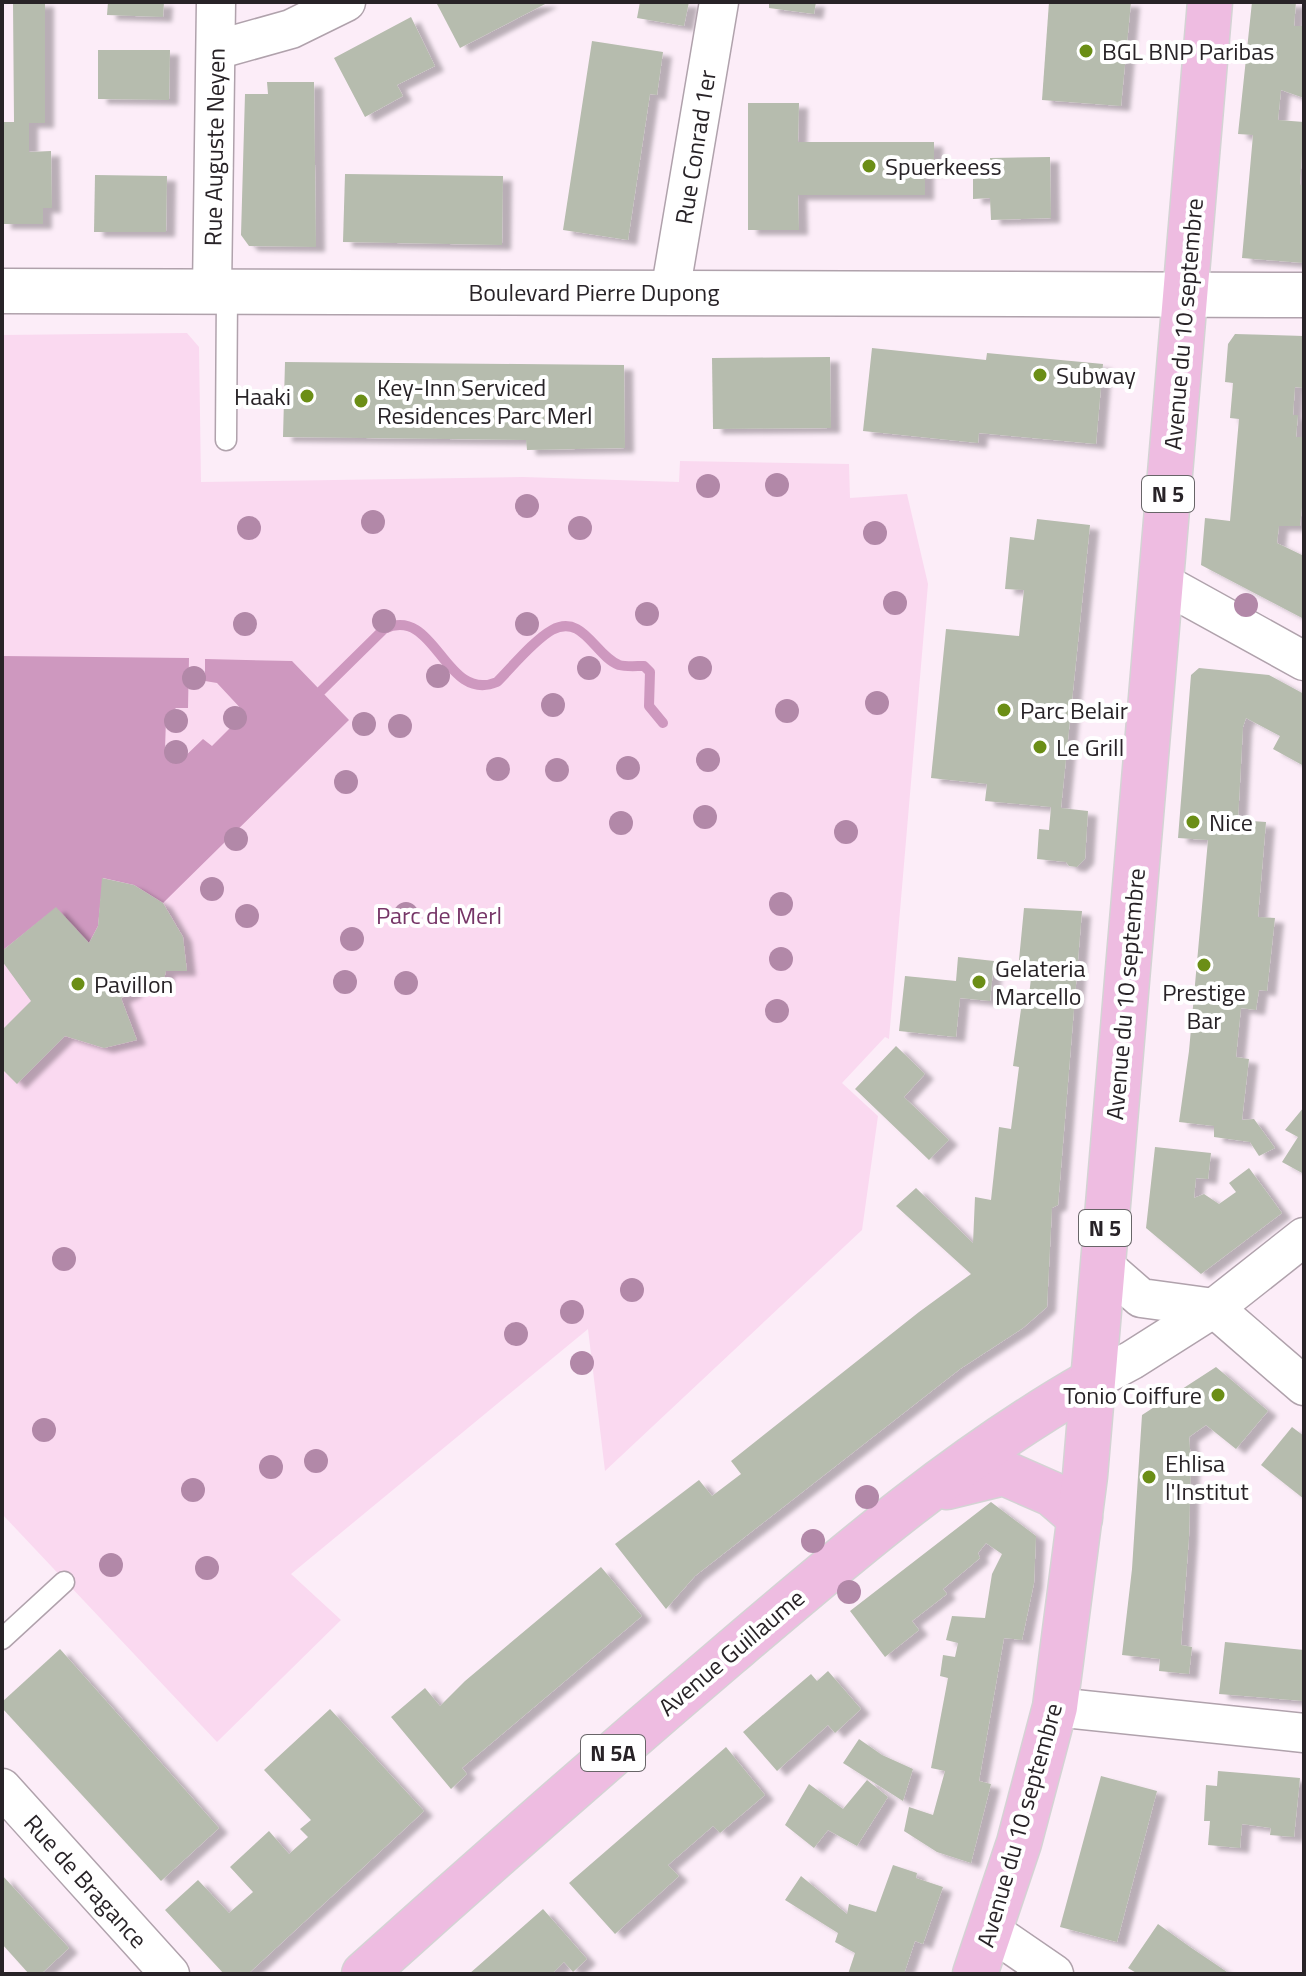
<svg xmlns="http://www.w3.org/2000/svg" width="1306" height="1976" font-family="'Titillium Web',sans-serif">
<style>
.green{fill:#fad9f0}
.water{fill:#ce98bf}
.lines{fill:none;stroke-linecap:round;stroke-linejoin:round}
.stream{stroke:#ce98bf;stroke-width:10}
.building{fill:#b6bcae;filter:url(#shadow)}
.service-casing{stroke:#b0a2ac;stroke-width:23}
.minor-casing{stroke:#b0a2ac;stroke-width:41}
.tertiary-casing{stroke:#b0a2ac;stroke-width:47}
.primary-casing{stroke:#d4d3d4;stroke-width:47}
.service{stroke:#fff;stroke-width:20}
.minor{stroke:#fff;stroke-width:38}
.tertiary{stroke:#fff;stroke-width:44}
.primary{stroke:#eebce1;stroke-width:44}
.tree{fill:#b288a8}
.poi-dot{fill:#6b8e16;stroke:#fff;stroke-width:3}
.labels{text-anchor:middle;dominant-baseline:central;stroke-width:8;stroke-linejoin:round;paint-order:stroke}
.shield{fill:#fff;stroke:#686568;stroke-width:2}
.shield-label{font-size:22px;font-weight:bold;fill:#282327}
.poi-label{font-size:24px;fill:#282327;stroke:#fff;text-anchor:start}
.street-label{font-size:24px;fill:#282327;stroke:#fff}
.park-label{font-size:24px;fill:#763567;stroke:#fff}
</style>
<defs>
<filter id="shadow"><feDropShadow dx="9" dy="5" stdDeviation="2" flood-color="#0004"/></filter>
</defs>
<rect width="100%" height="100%" fill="#fcedf8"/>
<!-- green -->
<polygon class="green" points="187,333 199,347 201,482 523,477 679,482 680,461 849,464 850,498 907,494 928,584 889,1039 885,1037 842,1083 878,1116 862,1230 605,1471 588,1329 291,1574 341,1620 217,1742 2,1514 2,335"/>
<!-- water -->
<polygon class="water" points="2,656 189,658 188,708 176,708 166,719 165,749 179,762 203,739 212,746 245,713 217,683 205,681 205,659 292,661 349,720 163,903 134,885 103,878 98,926 89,943 56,908 2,951"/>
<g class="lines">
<!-- stream -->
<path class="stream" d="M321 691 384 629C436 604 444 704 497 682 512 667 534 640 552 630 583 613 595 656 619 665 626 667 636 666 644 666L650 672 649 706 663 723"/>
</g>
<!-- building -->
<g class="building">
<polygon points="13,2 45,2 45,123 29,123 29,152 51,151 52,208 43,208 43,224 2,224 2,122 14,122"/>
<polygon points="108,2 164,2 163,17 107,15"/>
<polygon points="441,2 549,2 460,48 437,4"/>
<polygon points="640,2 689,2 684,26 637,18"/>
<polygon points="769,2 816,2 814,14 769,8"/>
<polygon points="1049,2 1131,2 1121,106 1042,100"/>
<polygon points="1252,2 1296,2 1294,26 1304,26 1304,98 1281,90 1278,120 1304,122 1300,185 1304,185 1304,263 1242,258 1253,135 1238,134"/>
<polygon points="411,17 435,66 397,85 403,96 365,117 334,58"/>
<polygon points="592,41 663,52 657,95 650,94 628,240 563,230"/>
<polygon points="98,50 170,50 169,100 98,99"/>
<polygon points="267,82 314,82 316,247 249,246 241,235 245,94 268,94"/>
<polygon points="748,103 799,103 798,142 934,142 934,162 940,162 940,171 925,171 925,195 798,195 799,230 748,230"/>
<polygon points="1050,157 1051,218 991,220 990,198 973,199 973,168 990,167 990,158"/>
<polygon points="345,174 503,176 502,245 343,242"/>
<polygon points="95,175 167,176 166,232 94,232"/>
<polygon points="1235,334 1304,336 1304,388 1295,387 1293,415 1298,415 1296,437 1304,437 1304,488 1300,526 1279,526 1277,543 1304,556 1304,619 1201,565 1205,518 1230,521 1239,419 1230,418 1233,383 1225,382 1228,344"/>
<polygon points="872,348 986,360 987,353 1103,364 1096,444 979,433 978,443 863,431"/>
<polygon points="830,357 831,428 713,429 712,358"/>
<polygon points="285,362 624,365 625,448 527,450 526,440 283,437"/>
<polygon points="1037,519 1090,525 1061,808 1088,811 1085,859 1077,867 1069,866 1066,862 1037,859 1039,829 1049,830 1051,807 985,801 987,784 931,778 946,629 1019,636 1024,590 1005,589 1010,537 1034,540"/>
<polygon points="1199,668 1269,675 1304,694 1304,766 1273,749 1280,736 1246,718 1243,727 1238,820 1266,822 1258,917 1275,918 1267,991 1259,990 1256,1010 1241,1008 1236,1057 1249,1059 1242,1120 1254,1119 1275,1148 1259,1156 1250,1142 1214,1137 1214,1126 1179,1122 1189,1051 1208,840 1178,838 1191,675"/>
<polygon points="102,878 134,885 163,903 183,937 187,971 166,971 162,988 140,980 132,993 121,998 137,1040 104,1048 65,1036 17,1084 2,1069 2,1030 31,1001 2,961 2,951 56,907 89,943 98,926"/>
<polygon points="1024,908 1082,911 1058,1205 1052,1208 1047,1307 1023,1328 960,1369 695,1576 666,1609 615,1544 699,1480 712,1496 741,1474 731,1461 919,1312 971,1274 896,1206 916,1188 973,1243 975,1197 991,1200 999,1127 1011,1129 1019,1067 1013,1066 1023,995 1029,995 1033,962 1019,960"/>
<polygon points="958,957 994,961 990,1001 960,998 956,1037 899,1031 905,976 956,981"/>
<polygon points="896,1046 925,1074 904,1097 949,1140 929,1160 855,1089"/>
<polygon points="1304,1107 1304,1174 1282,1162 1298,1137 1285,1130"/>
<polygon points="1155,1147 1211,1153 1208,1179 1196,1178 1194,1198 1204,1194 1219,1204 1236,1192 1229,1183 1249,1168 1282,1213 1201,1274 1146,1228"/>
<polygon points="1216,1367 1268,1411 1236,1449 1206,1425 1189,1437 1191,1461 1189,1537 1181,1645 1192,1647 1189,1674 1159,1671 1160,1659 1122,1655 1132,1569 1142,1415"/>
<polygon points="1292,1427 1304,1436 1304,1499 1261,1465"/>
<polygon points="991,1502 1036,1536 1034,1583 1022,1640 1004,1638 979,1781 991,1784 971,1863 937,1852 904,1831 909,1807 933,1815 945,1771 931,1768 948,1678 940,1676 943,1655 955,1657 958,1643 946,1640 952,1616 985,1618 992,1574 1002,1554 986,1543 978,1553 980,1558 943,1589 947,1594 912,1621 919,1630 885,1657 850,1611"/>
<polygon points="601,1567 642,1616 462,1768 467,1774 451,1789 391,1717 425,1688 440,1706 465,1681"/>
<polygon points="1225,1642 1304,1650 1304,1701 1219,1694"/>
<polygon points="60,1649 219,1828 161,1881 2,1708 2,1702"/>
<polygon points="828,1671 861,1709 835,1733 828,1725 777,1771 743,1732 811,1674 817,1681"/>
<polygon points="330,1709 424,1811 248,1974 224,1974 165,1910 198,1880 229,1913 253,1892 230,1867 269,1831 289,1854 308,1837 300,1829 311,1820 264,1770"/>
<polygon points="859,1739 882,1755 913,1769 903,1801 843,1763"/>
<polygon points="726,1747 765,1795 720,1833 713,1826 668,1865 679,1876 615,1934 569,1883"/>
<polygon points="1218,1771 1300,1778 1294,1837 1270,1835 1271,1828 1242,1824 1240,1848 1208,1845 1210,1821 1204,1821 1206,1785 1217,1786"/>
<polygon points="1101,1776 1157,1791 1117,1942 1060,1927"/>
<polygon points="867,1780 888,1797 857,1846 828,1830 814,1848 785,1825 809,1784 843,1809"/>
<polygon points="893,1865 917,1873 916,1878 943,1887 923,1944 915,1941 904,1974 848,1974 855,1953 835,1942 838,1933 785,1900 801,1876 847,1914 849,1904 876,1912"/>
<polygon points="2,1875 69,1948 41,1974 29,1974 2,1944"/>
<polygon points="543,1909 587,1959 573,1972 564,1962 552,1974 469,1974"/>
<polygon points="1158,1924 1190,1947 1230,1974 1138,1974 1128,1968"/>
</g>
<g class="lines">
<!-- service casing -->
<g class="service-casing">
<g id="service">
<polyline points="226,440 227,292"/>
<polyline points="2,1639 64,1582"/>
</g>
</g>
<!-- minor casing -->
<g class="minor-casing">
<g id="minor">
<polyline points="216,50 291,29 346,2"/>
<polyline points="212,291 216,2"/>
<polyline points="670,293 719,2"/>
<polyline points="1161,582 1304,661"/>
<polyline points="1102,1264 1141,1298 1214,1308"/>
<polyline points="1214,1308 1304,1386"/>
<polyline points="1091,1382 1132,1360 1214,1308 1304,1237"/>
<polyline points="1055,1707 1304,1733"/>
<polyline points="2,1788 170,1974"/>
<polyline points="990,1930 1054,1974"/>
</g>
</g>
<!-- tertiary casing -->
<g class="tertiary-casing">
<polyline id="tertiary" points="2,291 1304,295"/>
</g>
<!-- primary casing -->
<g class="primary-casing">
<g id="primary">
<polyline points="947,1487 1004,1473 1052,1494 1080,1518"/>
<path d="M364 1974C484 1866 606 1759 729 1654 844 1556 959 1457 1091 1382"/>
<polyline points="975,1974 1019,1843 1055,1707 1085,1476 1210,2"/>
</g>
</g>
<!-- service -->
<use href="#service" class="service"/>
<!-- minor -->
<use href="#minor" class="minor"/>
<!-- tertiary -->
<use href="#tertiary" class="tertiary"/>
<!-- primary -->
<use href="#primary" class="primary"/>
</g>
<!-- trees -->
<g class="tree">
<circle cx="777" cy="485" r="12"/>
<circle cx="708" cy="486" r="12"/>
<circle cx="527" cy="506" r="12"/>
<circle cx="373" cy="522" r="12"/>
<circle cx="249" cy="528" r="12"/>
<circle cx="580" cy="528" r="12"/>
<circle cx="875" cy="533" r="12"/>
<circle cx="895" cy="603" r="12"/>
<circle cx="1246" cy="605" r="12"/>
<circle cx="647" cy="614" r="12"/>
<circle cx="384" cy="621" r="12"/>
<circle cx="245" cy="624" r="12"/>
<circle cx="527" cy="624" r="12"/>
<circle cx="589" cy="668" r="12"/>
<circle cx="700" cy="668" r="12"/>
<circle cx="438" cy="676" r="12"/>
<circle cx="194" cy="678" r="12"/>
<circle cx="877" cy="703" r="12"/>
<circle cx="553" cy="705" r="12"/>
<circle cx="787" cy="711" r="12"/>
<circle cx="235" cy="718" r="12"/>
<circle cx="176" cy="721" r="12"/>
<circle cx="364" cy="724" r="12"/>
<circle cx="400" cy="726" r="12"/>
<circle cx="176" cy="752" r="12"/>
<circle cx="708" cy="760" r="12"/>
<circle cx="628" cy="768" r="12"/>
<circle cx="498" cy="769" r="12"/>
<circle cx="557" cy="770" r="12"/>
<circle cx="346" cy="782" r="12"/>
<circle cx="705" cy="817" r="12"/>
<circle cx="621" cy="823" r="12"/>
<circle cx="846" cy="832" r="12"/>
<circle cx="236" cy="839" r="12"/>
<circle cx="212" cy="889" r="12"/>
<circle cx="781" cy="904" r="12"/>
<circle cx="406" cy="914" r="12"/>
<circle cx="247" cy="916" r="12"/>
<circle cx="352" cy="939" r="12"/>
<circle cx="781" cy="959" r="12"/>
<circle cx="345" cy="982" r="12"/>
<circle cx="406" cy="983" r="12"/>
<circle cx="777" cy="1011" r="12"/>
<circle cx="64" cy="1259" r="12"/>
<circle cx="632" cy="1290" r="12"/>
<circle cx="572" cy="1312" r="12"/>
<circle cx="516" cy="1334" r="12"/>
<circle cx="582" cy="1363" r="12"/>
<circle cx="44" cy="1430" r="12"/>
<circle cx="316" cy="1461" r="12"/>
<circle cx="271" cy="1467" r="12"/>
<circle cx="193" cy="1490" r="12"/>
<circle cx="867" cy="1497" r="12"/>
<circle cx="813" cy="1541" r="12"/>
<circle cx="111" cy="1565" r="12"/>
<circle cx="207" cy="1568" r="12"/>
<circle cx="849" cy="1592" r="12"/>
</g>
<!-- markers -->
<g class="poi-dot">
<circle cx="1086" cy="51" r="8"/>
<circle cx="869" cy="166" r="8"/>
<circle cx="1040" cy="375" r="8"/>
<circle cx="307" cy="396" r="8"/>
<circle cx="361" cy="401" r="8"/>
<circle cx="1004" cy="710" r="8"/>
<circle cx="1040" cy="747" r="8"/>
<circle cx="1193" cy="822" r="8"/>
<circle cx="1204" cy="965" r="8"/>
<circle cx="979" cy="982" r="8"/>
<circle cx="78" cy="984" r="8"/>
<circle cx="1218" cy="1395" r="8"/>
<circle cx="1149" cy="1477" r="8"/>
</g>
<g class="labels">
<!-- shield labels -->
<g class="shield">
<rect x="1142" y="476" width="52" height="36" rx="6"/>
<rect x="1079" y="1210" width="52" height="36" rx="6"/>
<rect x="581" y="1735" width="64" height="36" rx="6"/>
</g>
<g class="shield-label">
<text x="1168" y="494">N 5</text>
<text x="1105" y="1228">N 5</text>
<text x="613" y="1753">N 5A</text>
</g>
<!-- poi labels -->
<g class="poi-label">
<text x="1102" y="51">BGL BNP Paribas</text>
<text x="885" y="166">Spuerkeess</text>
<text x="1056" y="375">Subway</text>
<text x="377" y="387">Key-Inn Serviced<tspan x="377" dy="28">Residences Parc Merl</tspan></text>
<text x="291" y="396" text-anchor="end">Haaki</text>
<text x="1020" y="710">Parc Belair</text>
<text x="1056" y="747">Le Grill</text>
<text x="1209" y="822">Nice</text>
<text x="995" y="968">Gelateria<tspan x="995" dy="28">Marcello</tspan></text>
<text x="94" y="984">Pavillon</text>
<text x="1204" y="992" text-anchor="middle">Prestige<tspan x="1204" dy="28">Bar</tspan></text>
<text x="1202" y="1395" text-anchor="end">Tonio Coiffure</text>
<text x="1165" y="1463">Ehlisa<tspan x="1165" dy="28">l'Institut</tspan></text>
</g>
<!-- street labels -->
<g class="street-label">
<text transform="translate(214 147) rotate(-89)">Rue Auguste Neyen</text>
<text transform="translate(695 147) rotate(-81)">Rue Conrad 1er</text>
<text x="594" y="292">Boulevard Pierre Dupong</text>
<text transform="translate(1183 324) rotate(-85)">Avenue du 10 septembre</text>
<text transform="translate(1125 994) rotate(-85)">Avenue du 10 septembre</text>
<text transform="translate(731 1652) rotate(-40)">Avenue Guillaume</text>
<text transform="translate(1019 1825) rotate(-74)">Avenue du 10 septembre</text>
<text transform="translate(86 1881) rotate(48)">Rue de Bragance</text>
</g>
<!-- park labels -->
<g class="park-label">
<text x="439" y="915">Parc de Merl</text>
</g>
</g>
<!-- border -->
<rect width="1306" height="1976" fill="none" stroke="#282327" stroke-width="8"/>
</svg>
